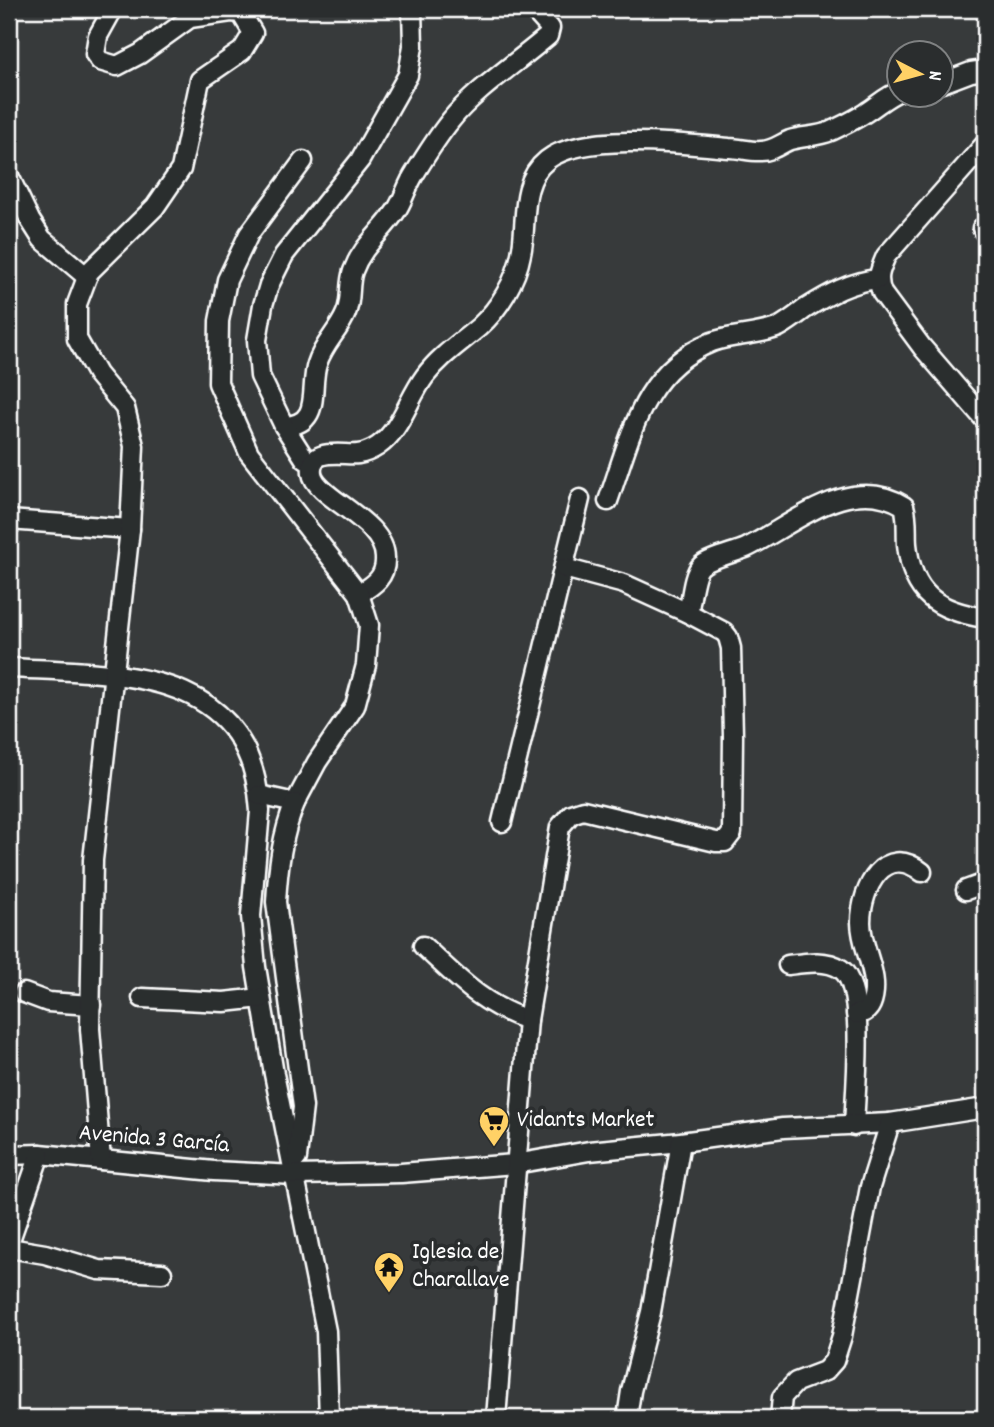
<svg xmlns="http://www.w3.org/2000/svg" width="994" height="1427" font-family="Dekko,sans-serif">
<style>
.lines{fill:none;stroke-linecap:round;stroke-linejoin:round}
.minor-casing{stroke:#fff;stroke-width:23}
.minor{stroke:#2a2d2e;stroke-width:18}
.labels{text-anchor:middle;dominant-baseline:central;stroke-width:7;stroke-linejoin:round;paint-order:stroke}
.poi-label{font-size:24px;fill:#fff;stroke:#2a2d2e;text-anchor:start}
.street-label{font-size:24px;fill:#fff;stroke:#2a2d2e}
</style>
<rect width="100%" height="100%" fill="#373a3b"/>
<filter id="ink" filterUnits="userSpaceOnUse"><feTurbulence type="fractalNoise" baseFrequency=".0143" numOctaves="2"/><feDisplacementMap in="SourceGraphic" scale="14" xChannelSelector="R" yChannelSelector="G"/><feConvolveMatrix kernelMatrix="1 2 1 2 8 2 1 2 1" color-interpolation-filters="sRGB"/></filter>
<g filter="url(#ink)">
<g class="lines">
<!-- minor casing -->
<g class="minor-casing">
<g id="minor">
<polyline points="942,83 971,72 985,70"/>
<path d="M985 144 886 256C880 270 876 278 882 293L922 347 985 420"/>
<polyline points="9,176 30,220 42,239 87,277"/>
<polyline points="982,228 985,233"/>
<path d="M284 426C323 425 309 387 317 364 323 344 339 331 346 313 352 299 348 285 353 271 362 246 382 232 396 211 404 199 407 185 415 173 426 155 438 136 451 120 474 91 519 61 548 36L550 28 533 9"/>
<polyline points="313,464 305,459 284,426 260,376 257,340 263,305 269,285 284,255 360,160 408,75 413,46 412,9"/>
<path d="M608 501C631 437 642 370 712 342 733 334 757 336 779 327 788 322 797 315 805 309 829 294 850 282 878 279"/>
<polyline points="9,520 130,529"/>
<path d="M359 594C374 585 386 577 385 558 385 520 315 498 312 473 309 446 344 456 358 454 365 453 372 450 378 446 401 430 408 399 425 376 440 356 460 343 479 327 499 309 516 281 521 254 528 224 518 183 547 160 582 132 686 144 729 148 740 148 751 152 761 151 773 151 780 144 790 140 804 136 817 137 831 131 844 125 857 119 868 111 879 104 887 96 900 91"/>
<path d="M688 613C691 602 693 573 701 566 708 559 734 553 746 548 793 525 850 472 904 506 908 518 906 531 907 544 912 595 938 611 985 618"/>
<path d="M9 668C118 674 251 666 260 811L251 916 256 967 274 1074 326 1331 329 1418"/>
<polyline points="259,795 295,803 317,762 355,706 366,665 369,625 359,594 249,453 218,383 219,321 227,280 249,234 303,161"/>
<path d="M295 803C282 835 278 867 276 902L303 1107 297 1158"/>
<polyline points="502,822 580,499"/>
<polyline points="966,890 985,883"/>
<path d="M423 946C458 978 482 1005 528 1020"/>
<path d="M788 965C804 963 826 959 841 969 867 988 855 1094 854 1126"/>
<polyline points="24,993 48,1002 91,1005"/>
<polyline points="142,998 224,1002 261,998"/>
<path d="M856 1014C869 1014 873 1003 874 991 876 968 861 946 861 922 861 888 885 842 922 872"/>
<polyline points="9,1155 40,1154 214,1171 295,1175 401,1173 515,1164 589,1151 681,1142 783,1128 890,1123 985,1108"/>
<polyline points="101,1160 90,1029 93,860 130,529 134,446 125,408 97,374 77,339 77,304 89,272 155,207 181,169 200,80 242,51 253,33 241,13 231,12 190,18 140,54 117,66 100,61 95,54 98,36 113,9"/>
<polyline points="9,1243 40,1154"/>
<polyline points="9,1248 45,1254 99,1270 162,1273"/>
<polyline points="496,1418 528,1020 560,827 571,814 583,810 716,842 725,842 732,833 733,736 731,648 728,637 724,632 688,613 624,584 564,568"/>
<polyline points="627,1418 631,1391 651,1312 681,1142"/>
<polyline points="780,1418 782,1397 796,1382 825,1371 834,1361 842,1336 870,1187 890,1123"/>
</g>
</g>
<!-- minor -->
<use href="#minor" class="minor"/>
</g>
</g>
<!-- icons -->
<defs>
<g id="supermarket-pin" transform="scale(1.575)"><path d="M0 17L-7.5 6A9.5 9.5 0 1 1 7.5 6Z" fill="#ffd166" stroke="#2a2d2e"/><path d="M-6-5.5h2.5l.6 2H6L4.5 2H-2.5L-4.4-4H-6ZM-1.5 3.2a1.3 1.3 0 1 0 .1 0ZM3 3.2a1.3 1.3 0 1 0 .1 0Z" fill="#111"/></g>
<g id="temple-pin" transform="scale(1.575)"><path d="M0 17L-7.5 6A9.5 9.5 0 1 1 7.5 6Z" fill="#ffd166" stroke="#2a2d2e"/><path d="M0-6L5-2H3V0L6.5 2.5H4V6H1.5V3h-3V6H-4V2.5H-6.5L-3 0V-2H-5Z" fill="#111"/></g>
</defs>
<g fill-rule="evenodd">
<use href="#supermarket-pin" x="494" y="1121"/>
<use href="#temple-pin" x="389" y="1267"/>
</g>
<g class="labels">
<!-- poi labels -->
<g class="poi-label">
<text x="517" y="1121">Vidants Market</text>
<text x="412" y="1253">Iglesia de<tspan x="412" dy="28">Charallave</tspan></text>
</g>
<!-- street labels -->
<g class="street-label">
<text transform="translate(154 1140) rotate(5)">Avenida 3 García</text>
</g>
</g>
<!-- margin -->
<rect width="994" height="1427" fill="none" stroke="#2a2d2e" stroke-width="35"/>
<rect x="18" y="18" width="959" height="1392" fill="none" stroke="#fff" stroke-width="2.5" filter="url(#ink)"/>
<!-- north arrow -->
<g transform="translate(920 74) rotate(96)"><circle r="33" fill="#2a2d2e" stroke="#7f8182" stroke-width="2"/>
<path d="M0-5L12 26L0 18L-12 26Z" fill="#ffd166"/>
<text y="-10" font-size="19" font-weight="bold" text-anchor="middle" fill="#ffffff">N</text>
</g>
</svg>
